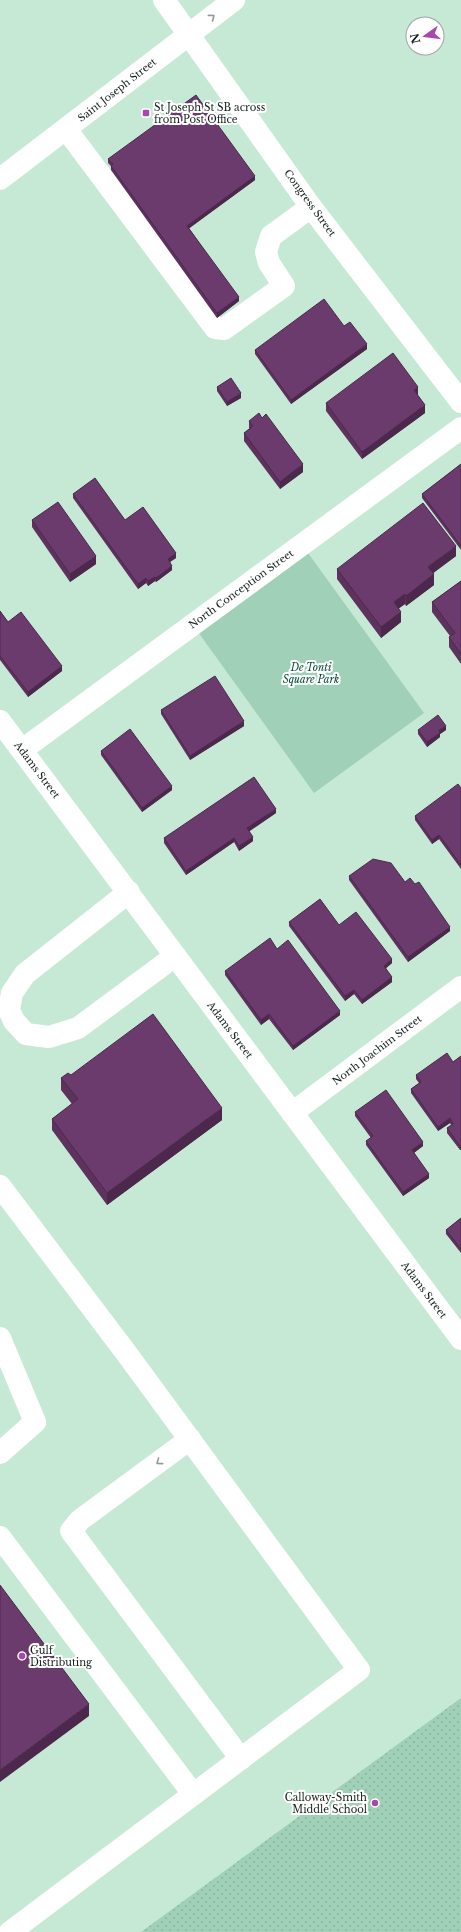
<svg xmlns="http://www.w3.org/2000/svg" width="461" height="1932" font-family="'Libre Baskerville',serif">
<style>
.grass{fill:url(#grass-dots)}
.park{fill:#a0d0b7}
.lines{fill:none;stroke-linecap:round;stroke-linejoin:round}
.minor{stroke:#fff;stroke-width:22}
.wall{fill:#5d335e}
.shaded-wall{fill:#4c294c}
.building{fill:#6c3b6d;stroke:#4c294c}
.oneway{stroke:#949a98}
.poi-dot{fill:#aa47ad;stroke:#fff;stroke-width:1.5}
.labels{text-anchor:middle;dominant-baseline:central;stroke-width:4;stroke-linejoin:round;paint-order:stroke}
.street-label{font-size:10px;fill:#121f19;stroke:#fff}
.poi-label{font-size:10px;fill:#121f19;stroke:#fff;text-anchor:start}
.park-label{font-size:10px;font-style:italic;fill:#01482f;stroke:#fff}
</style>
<defs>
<pattern id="grass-dots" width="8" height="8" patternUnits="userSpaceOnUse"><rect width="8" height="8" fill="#a0d0b7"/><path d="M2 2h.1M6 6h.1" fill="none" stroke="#89b29d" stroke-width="1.8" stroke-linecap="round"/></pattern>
</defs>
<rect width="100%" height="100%" fill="#c6e9d6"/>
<!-- grass -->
<polygon class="grass" points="461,1698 461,1932 141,1932"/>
<!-- park -->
<polygon class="park" points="308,553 424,713 314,793 198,632"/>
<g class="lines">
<!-- minor -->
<g class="minor">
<polyline points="164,0 311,207 461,402"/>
<polyline points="66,129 215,328 224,329 284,286 269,263 266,252 271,236 311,207"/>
<polyline points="0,179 234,0"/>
<polyline points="0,721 461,1339"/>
<polyline points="22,750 461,428"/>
<polyline points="129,892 25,974 12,993 9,1010 14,1021 26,1034 49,1037 78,1028 175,956"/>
<polyline points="292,1113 461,987"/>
<polyline points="0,1186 127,1354 359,1670 10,1932"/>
<polyline points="0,1338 35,1422 0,1453"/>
<polyline points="190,1439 80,1520 71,1531 241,1759"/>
<polyline points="0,1537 193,1794"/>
</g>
</g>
<!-- wall -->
<g class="wall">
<polygon points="108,159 255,180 189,228 239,301 217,318 111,170 111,166 108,163"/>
<polygon points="367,349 291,404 255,354 255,350"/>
<polygon points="217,387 241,398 227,406 217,391"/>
<polygon points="418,394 417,395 425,413 362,459 326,411 326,403"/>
<polygon points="249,421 303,472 280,489 244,441 244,433 249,429"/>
<polygon points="461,464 461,550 422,498 422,494"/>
<polygon points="73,494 125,520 176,558 170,562 172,570 156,582 155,581 148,586 146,583 138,589 73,498"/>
<polygon points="32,520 96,564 70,582 32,527"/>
<polygon points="456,556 433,573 434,585 406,606 405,604 399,608 401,622 381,638 337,579 337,569"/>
<polygon points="461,581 461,664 449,647 449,637 450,636 432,612 432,602"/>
<polygon points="0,611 8,622 62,671 28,697 0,660"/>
<polygon points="161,710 244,726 190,760 161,714"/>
<polygon points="418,730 446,730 440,734 440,737 427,747 418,734"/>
<polygon points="101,751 172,790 142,812 101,755"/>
<polygon points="461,788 461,869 439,839 432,844 415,820 415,816"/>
<polygon points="276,813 249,831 253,841 239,851 234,842 186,875 164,843 164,838"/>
<polygon points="349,876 405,882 450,931 408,962 349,880"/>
<polygon points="289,922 339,925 392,963 386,968 392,982 362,1004 354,994 345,1001 289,926"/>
<polygon points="277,949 340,1015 293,1050 269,1019 261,1025 225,975 225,971"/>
<polygon points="461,1056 461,1150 460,1150 447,1133 447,1128 451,1125 450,1123 438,1131 411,1093 411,1089 419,1083 416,1079 416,1075 453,1062"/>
<polygon points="71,1075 222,1120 107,1205 52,1130 52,1119 72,1104 61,1090 61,1078"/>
<polygon points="355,1112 423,1146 414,1153 429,1178 403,1196 366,1145 366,1141 371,1138 355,1116"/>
<polygon points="461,1218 461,1253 446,1234 446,1230"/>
</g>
<!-- shaded-wall -->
<g class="shaded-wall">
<polygon points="255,176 255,180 187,230 187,226"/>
<polygon points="239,297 239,301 217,318 217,313"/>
<polygon points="367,344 367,349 291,404 291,400"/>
<polygon points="418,387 418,394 414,398 414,390"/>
<polygon points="241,393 241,398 227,406 227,402"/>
<polygon points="425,405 425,413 362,459 362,452"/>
<polygon points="303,464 303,472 280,489 280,482"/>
<polygon points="456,546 456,556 428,577 428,567"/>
<polygon points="176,553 176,558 168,563 168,559"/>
<polygon points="96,556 96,564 70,582 70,574"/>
<polygon points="172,566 172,570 156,582 156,578"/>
<polygon points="434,574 434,585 406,606 406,596"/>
<polygon points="155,577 155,581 148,586 148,581"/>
<polygon points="146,578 146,583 138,589 138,584"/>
<polygon points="405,594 405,604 394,612 394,602"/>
<polygon points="401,612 401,622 381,638 381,627"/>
<polygon points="62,666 62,671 28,697 28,692"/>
<polygon points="244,721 244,726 190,760 190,756"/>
<polygon points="446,726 446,730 440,734 440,737 427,747 427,742 439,730"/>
<polygon points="172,786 172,790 142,812 142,808"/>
<polygon points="276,809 276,813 247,833 247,828"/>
<polygon points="439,835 439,839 432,844 432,840"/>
<polygon points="253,837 253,841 239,851 239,846"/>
<polygon points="234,838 234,842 186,875 186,871"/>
<polygon points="450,927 450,931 408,962 408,957"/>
<polygon points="392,959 392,963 384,970 384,966"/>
<polygon points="392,977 392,982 362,1004 362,1000"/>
<polygon points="354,990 354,994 345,1001 345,996"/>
<polygon points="340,1011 340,1015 293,1050 293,1046"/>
<polygon points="269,1014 269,1019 261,1025 261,1020"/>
<polygon points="222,1108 222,1120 107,1205 107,1193"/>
<polygon points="450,1118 450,1123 438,1131 438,1127"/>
<polygon points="423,1142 423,1146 412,1154 412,1150"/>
<polygon points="461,1145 461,1150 460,1150 460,1146"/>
<polygon points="429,1174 429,1178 403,1196 403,1192"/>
<polygon points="89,1704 89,1716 0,1782 0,1770"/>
</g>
<!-- building -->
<g class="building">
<polygon points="196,95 255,176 187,226 239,297 217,313 111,166 113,164 108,159"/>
<polygon points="324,299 344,326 350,322 367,344 291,400 255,350"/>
<polygon points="393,353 418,387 414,390 425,405 362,452 326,403"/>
<polygon points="231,378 241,393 227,402 217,387"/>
<polygon points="259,413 262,418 266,414 303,464 280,482 244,433 253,426 249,421"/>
<polygon points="461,464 461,546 422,494"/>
<polygon points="95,478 125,520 143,507 176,553 168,559 172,566 156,578 155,577 148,581 146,578 138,584 73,494"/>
<polygon points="58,502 96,556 70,574 32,520"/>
<polygon points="423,503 456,546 428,567 434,574 406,596 405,594 394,602 401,612 381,627 337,569"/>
<polygon points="461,581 461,654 449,637 455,633 432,602"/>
<polygon points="0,611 8,622 21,612 62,666 28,692 0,656"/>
<polygon points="215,676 244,721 190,756 161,710"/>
<polygon points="438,715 446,726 439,730 440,733 427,742 418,730"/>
<polygon points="130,729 172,786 142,808 101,751"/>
<polygon points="254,777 276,809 247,828 253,837 239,846 234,838 186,871 164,838"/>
<polygon points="458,784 461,788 461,865 439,835 432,840 415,816"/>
<polygon points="373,859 391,863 405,882 410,878 415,884 419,882 450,927 408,957 349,876"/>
<polygon points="320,899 339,925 356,912 392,959 384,966 392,977 362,1000 354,990 345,996 289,922"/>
<polygon points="270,938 277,949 288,940 340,1011 293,1046 269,1014 261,1020 225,971"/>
<polygon points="153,1014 222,1108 107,1193 52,1119 78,1099 61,1078 68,1073 71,1075"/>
<polygon points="447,1053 453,1062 461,1056 461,1145 460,1146 447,1128 453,1124 450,1118 438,1127 411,1089 421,1082 416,1075"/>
<polygon points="386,1090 423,1142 412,1150 429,1174 403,1192 366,1141 373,1136 355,1112"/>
<polygon points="461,1218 461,1249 446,1230"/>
<polygon points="0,1585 89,1704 0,1770"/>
</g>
<!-- one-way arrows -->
<defs><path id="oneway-chevron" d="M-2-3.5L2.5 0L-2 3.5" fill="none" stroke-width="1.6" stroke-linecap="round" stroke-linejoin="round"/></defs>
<g class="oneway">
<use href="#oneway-chevron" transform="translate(212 17) rotate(-37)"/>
<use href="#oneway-chevron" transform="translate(159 1462) rotate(144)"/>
</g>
<!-- markers -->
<g class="poi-dot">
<rect x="142" y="109" width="8" height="8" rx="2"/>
<circle cx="22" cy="1656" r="4"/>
<circle cx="375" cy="1803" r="4"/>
</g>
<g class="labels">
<!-- street labels -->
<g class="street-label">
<text transform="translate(117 90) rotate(-38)">Saint Joseph Street</text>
<text transform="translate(310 203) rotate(54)">Congress Street</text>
<text transform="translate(241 589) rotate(-36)">North Conception Street</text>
<text transform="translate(37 770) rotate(53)">Adams Street</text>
<text transform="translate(230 1030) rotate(53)">Adams Street</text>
<text transform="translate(377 1050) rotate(-37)">North Joachim Street</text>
<text transform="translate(424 1290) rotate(53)">Adams Street</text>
</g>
<!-- poi labels -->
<g class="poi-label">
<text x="154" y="107">St Joseph St SB across<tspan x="154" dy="12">from Post Office</tspan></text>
<text x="30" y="1650">Gulf<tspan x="30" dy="12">Distributing</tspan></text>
<text x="367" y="1797" text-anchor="end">Calloway-Smith<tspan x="367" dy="12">Middle School</tspan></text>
</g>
<!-- park labels -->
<g class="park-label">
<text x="311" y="667">De Tonti<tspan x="311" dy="12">Square Park</tspan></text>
</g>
</g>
<!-- north arrow -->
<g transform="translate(425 36) rotate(256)"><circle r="19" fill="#ffffff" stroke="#a0a5a3"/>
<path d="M0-3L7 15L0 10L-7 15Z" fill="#aa47ad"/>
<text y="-6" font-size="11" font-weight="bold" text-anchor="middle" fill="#121f19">N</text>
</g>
</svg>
